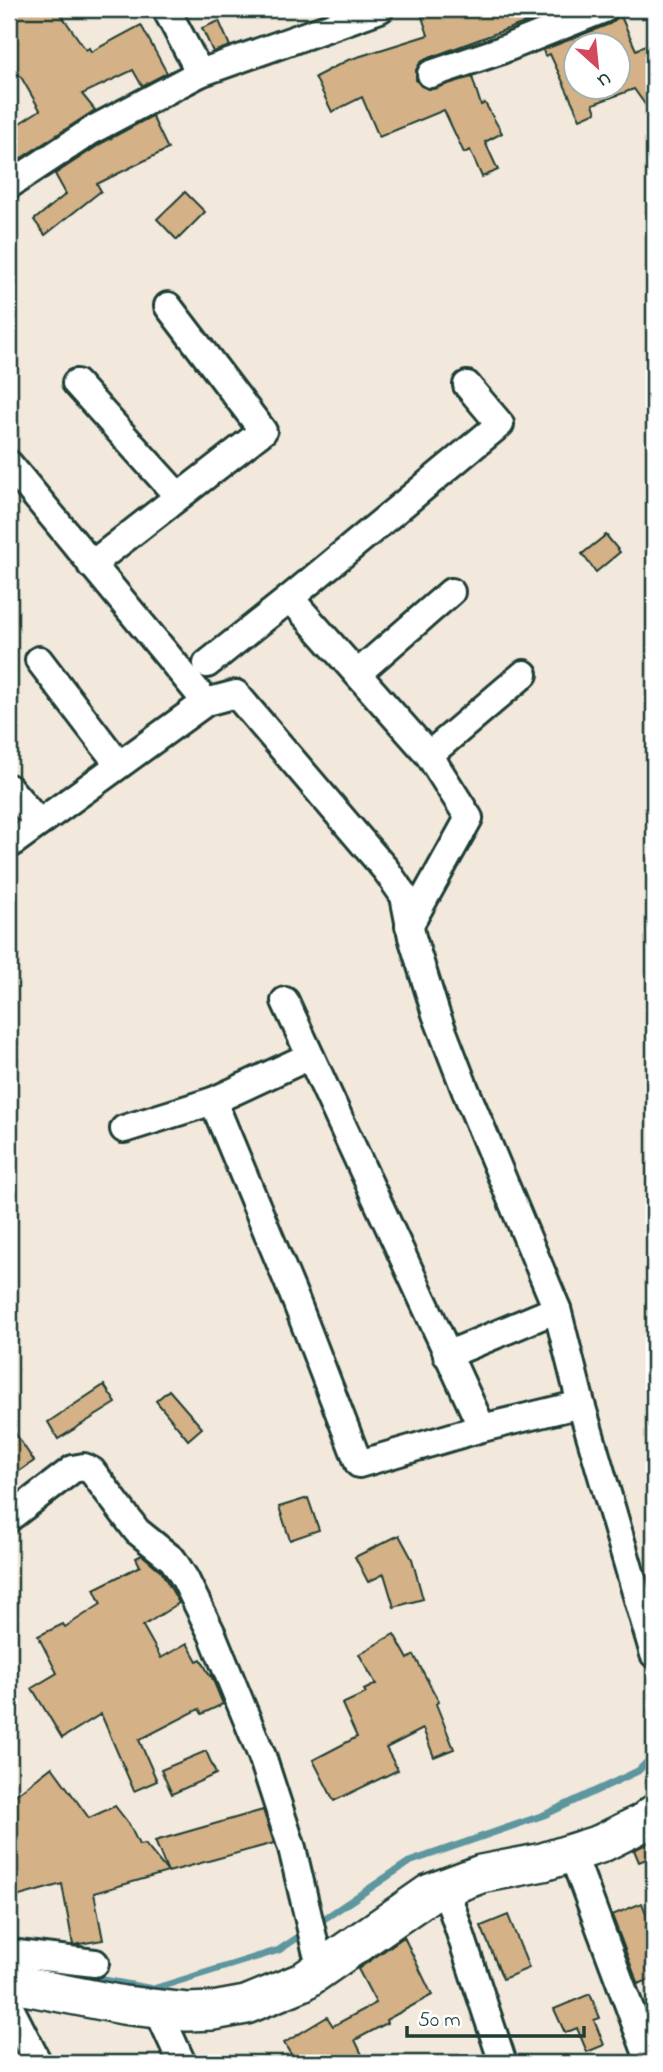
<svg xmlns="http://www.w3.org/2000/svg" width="663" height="2072" font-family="'Indie Flower',sans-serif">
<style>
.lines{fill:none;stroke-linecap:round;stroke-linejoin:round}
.stream{stroke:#5d969f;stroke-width:7}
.building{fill:#d4b186;stroke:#1f3d34;stroke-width:2;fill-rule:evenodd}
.street-casing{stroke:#1f3d34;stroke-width:32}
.secondary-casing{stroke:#1f3d34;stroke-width:42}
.street{stroke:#fff;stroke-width:26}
.secondary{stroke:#fff;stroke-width:37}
</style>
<rect width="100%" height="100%" fill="#f2e8db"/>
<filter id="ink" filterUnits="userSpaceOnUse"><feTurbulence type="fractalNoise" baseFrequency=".0143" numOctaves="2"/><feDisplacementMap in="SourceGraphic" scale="14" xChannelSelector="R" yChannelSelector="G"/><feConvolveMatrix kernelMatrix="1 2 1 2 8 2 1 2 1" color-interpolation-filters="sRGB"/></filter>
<g filter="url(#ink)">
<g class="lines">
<!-- stream -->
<g class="stream">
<polyline points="315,1925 409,1862 544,1815 638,1771 654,1755"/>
<polyline points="61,1972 153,1989 279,1950 306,1932"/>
</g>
</g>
<!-- building -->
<g class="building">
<polygon points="9,9 57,9 86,50 89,48 91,52 141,25 167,73 142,86 133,70 82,94 95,110 9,166 9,130 40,110 21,77 18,75 9,80"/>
<polygon points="449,9 562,9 426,59 420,63 416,70 416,80 421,86 429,89 472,77 481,105 485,103 502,133 485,142 498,170 482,177 470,150 464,153 444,110 379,137 362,97 332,112 315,77 348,60 428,35 422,17"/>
<path d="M619 12 636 50 654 40V117L634 89 593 104 596 112 580 119 550 54 545 56 543 50 610 24 616 19ZM576 46H618V88H576Z"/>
<polygon points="219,21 230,46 213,52 202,28"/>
<polygon points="152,116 168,149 97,184 101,191 45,235 34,220 66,194 55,174 102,143"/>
<polygon points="185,192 205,212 177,240 157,219"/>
<polygon points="606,535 620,552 596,572 582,554"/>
<polygon points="104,1385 116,1403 58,1439 48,1422"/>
<polygon points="169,1390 202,1428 188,1440 156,1401"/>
<polygon points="9,1424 34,1461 9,1478"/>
<polygon points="308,1498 319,1530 290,1540 279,1507"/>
<polygon points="399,1535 412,1559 423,1599 394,1607 384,1574 368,1582 355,1557"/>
<polygon points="142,1555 161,1571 179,1603 143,1626 161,1658 187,1643 197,1661 201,1659 210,1676 211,1675 223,1704 202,1714 199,1709 139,1740 157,1781 134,1791 101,1714 62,1738 32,1688 57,1673 38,1636 63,1624 65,1627 101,1604 94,1589 140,1566 136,1558"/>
<polygon points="394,1634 408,1659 414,1655 439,1702 436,1704 454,1749 434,1757 423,1729 386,1748 398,1770 334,1801 313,1760 357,1737 342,1704 366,1693 364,1690 376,1684 359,1654"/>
<polygon points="206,1751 216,1774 172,1794 161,1770"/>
<polygon points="52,1767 89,1818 115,1806 129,1824 139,1845 145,1844 168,1872 94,1893 103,1940 73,1945 62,1884 9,1899 9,1800"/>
<polygon points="263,1810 274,1843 168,1872 155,1841"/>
<polygon points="654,1840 654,1856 639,1862 634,1850"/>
<polygon points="642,1903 654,1934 654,1978 638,1984 612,1915"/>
<polygon points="508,1915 529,1968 503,1979 481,1926"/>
<polygon points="404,1937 432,1995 386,2020 387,2023 355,2040 366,2063 296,2063 284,2043 327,2017 333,2026 376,2003 358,1969"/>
<polygon points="590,1994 600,2018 594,2020 604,2045 587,2052 577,2028 565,2033 554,2009"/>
</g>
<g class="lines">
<!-- street casing -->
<g class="street-casing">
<g id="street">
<polyline points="166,9 200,73"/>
<polyline points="431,74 499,51 604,9"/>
<polyline points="9,185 94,129 200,73 380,9"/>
<polyline points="76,383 178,496"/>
<polyline points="9,464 206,702"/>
<polyline points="91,565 263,431 168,306"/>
<polyline points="290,598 429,755 469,818 409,926"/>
<polyline points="39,660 119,765"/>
<polyline points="207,664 290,598 500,424 467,385"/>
<polyline points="358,673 451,592"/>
<polyline points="429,755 524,674"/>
<polyline points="9,788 39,823"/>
<polyline points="9,845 206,702 236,694 386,870 404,896 412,937 436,1014 465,1089 557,1309 581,1404 654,1654"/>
<polyline points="285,1001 482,1428"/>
<polyline points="213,1101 296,1301 359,1464 482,1428 581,1404"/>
<polyline points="124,1129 213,1101 310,1056"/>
<polyline points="447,1355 557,1309"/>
<polyline points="9,1518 73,1469 84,1467 92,1471 137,1531 173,1560 185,1579 212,1634 262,1756 292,1848 316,1950 323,1967"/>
<polyline points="572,1853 648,2057"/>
<polyline points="445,1887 503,2063"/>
<polyline points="9,1953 95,1963"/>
<polyline points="9,2006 38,2063"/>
<polyline points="157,2008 182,2063"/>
</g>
</g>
<!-- secondary casing -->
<g class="secondary-casing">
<polyline id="secondary" points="9,1983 123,2005 187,2012 213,2011 246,2005 302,1982 430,1893 481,1874 543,1862 600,1844 644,1822 654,1814"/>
</g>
<!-- street -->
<use href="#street" class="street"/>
<!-- secondary -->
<use href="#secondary" class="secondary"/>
</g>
</g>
<!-- margin -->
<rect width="663" height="2072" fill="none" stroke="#fff" stroke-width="35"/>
<rect x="18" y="18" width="628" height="2037" fill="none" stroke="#1f3d34" stroke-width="2.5" filter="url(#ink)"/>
<!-- north arrow -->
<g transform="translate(597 66) rotate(153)"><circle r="33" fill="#ffffff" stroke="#a5b1ae" stroke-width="2"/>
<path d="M0-5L12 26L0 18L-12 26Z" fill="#d1495b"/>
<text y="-10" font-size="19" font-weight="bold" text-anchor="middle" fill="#1f3d34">U</text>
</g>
<!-- scale -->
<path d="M407 2026v10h177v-10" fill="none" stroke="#1f3d34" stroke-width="3.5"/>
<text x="418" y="2026" font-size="21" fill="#1f3d34" stroke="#ffffff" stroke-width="5" paint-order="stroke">50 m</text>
</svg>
